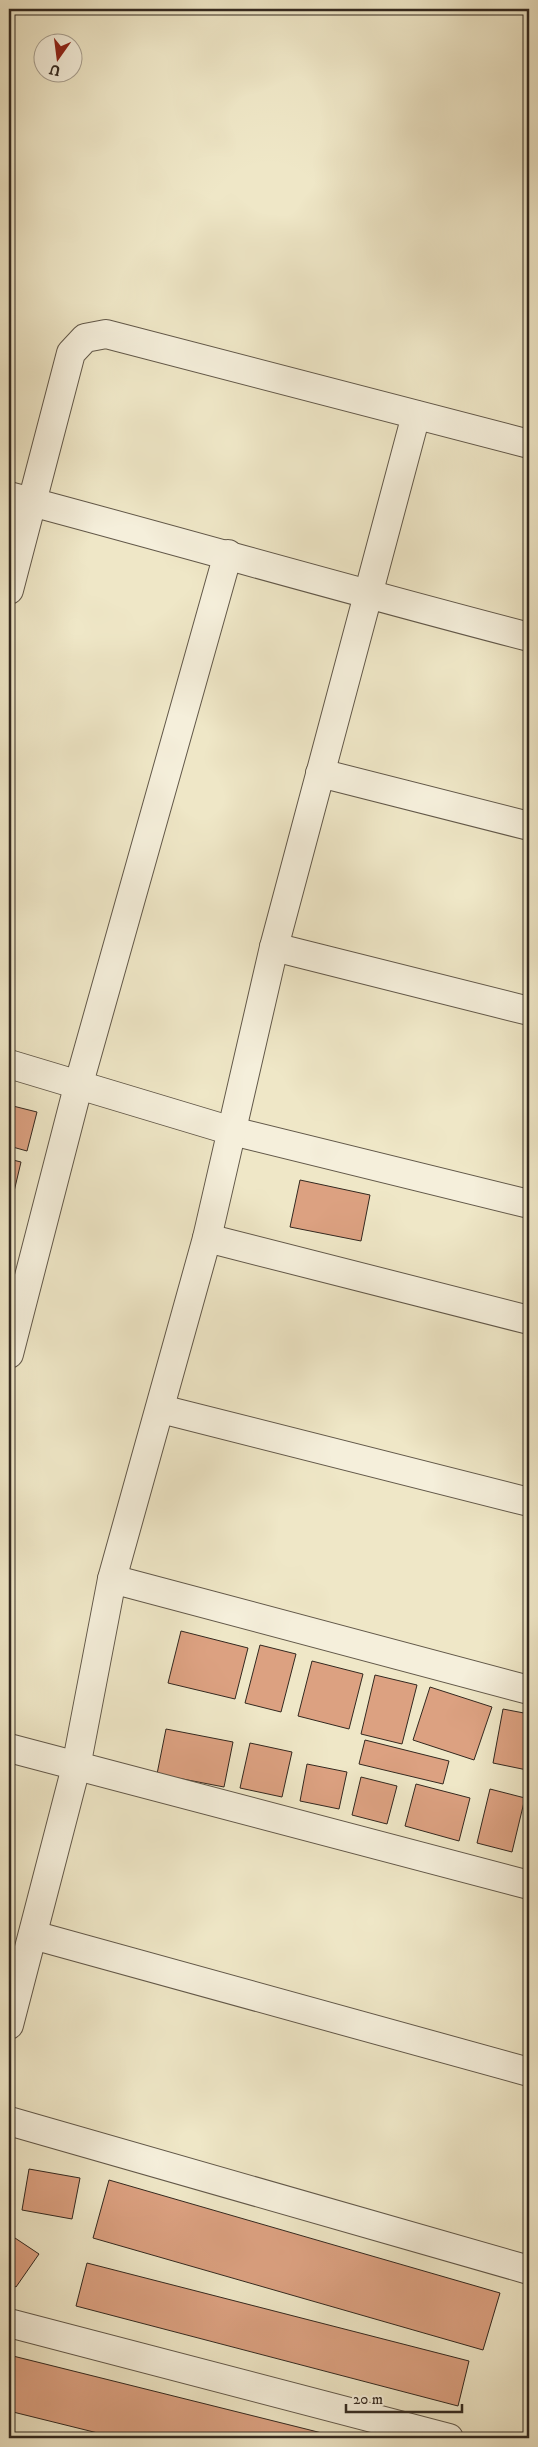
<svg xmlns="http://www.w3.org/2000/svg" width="538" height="2447" font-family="'IM FELL DW Pica',serif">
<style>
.building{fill:#dca181;stroke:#33281f}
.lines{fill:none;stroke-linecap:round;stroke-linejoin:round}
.minor-casing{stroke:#625849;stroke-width:30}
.minor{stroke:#f5efdb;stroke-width:28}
</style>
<rect width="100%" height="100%" fill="#efe7c7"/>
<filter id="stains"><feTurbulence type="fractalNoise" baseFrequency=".004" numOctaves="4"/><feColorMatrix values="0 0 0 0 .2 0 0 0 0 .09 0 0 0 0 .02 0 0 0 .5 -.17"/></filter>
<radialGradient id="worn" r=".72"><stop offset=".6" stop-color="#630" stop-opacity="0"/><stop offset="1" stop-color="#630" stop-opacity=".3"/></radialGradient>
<!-- building -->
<g class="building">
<polygon points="13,1106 37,1112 27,1151 9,1146 9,1124"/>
<polygon points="9,1159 21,1162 12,1200 9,1199"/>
<polygon points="300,1180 370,1195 361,1241 290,1227"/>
<polygon points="181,1631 248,1648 235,1699 168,1683"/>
<polygon points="260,1645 296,1654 281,1712 245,1703"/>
<polygon points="312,1661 363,1674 349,1729 298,1716"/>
<polygon points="375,1675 417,1685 402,1744 361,1734"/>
<polygon points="430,1687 492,1707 474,1760 413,1740"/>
<polygon points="503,1709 529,1714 529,1757 527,1770 493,1763"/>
<polygon points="166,1729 233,1742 224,1787 157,1774"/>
<polygon points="365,1740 449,1761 443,1784 359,1764"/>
<polygon points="250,1743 292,1752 282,1797 240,1788"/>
<polygon points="307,1764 347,1772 339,1809 300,1801"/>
<polygon points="361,1777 397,1786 387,1824 352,1815"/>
<polygon points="416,1784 470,1798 459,1841 405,1826"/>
<polygon points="490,1789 525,1798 512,1852 477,1843"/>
<polygon points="29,2169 80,2178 72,2219 22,2210"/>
<polygon points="109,2180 500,2293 483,2350 93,2238"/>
<polygon points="9,2234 39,2254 16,2287 9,2283"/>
<polygon points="87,2263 469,2361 458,2406 76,2306"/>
<polygon points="9,2355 342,2438 118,2438 9,2411"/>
</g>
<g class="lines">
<!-- minor casing -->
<g class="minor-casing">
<g id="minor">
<path d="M9 496C182 542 355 592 529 637"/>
<polyline points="9,590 71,353 85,338 106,334 529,444"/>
<polyline points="320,773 529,826"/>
<polyline points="274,947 529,1011"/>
<polyline points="9,1064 232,1131 529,1204"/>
<polyline points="207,1238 529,1320"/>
<polyline points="9,1354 79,1083 228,554"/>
<polyline points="161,1409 529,1502"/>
<polyline points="112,1579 529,1690"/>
<polyline points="9,1748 529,1885"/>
<polyline points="33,1935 529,2072"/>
<polyline points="9,2025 76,1767 112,1579 207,1238 274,947 416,415"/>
<polyline points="9,2121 529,2270"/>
<polyline points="9,2323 449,2438"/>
</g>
</g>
<!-- minor -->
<use href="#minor" class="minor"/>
</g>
<!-- margin -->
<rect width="538" height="2447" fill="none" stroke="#efe7c7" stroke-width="30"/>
<rect x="10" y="10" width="518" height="2427" fill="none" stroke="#33281f" stroke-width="2.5"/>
<rect x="15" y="15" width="508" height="2417" fill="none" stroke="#33281f"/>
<!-- north arrow -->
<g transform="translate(58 58) rotate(194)"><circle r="24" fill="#f5efdb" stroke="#a79f90"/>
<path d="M0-4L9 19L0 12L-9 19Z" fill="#8f2418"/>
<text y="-8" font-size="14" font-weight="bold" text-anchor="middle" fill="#33281f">U</text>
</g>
<!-- scale -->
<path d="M346 2404v8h116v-8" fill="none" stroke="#33281f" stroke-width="2.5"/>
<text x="353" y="2404" font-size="15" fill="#33281f" stroke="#f5efdb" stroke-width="4" paint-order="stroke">20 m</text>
<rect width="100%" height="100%" filter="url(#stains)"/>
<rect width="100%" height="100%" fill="url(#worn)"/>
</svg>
